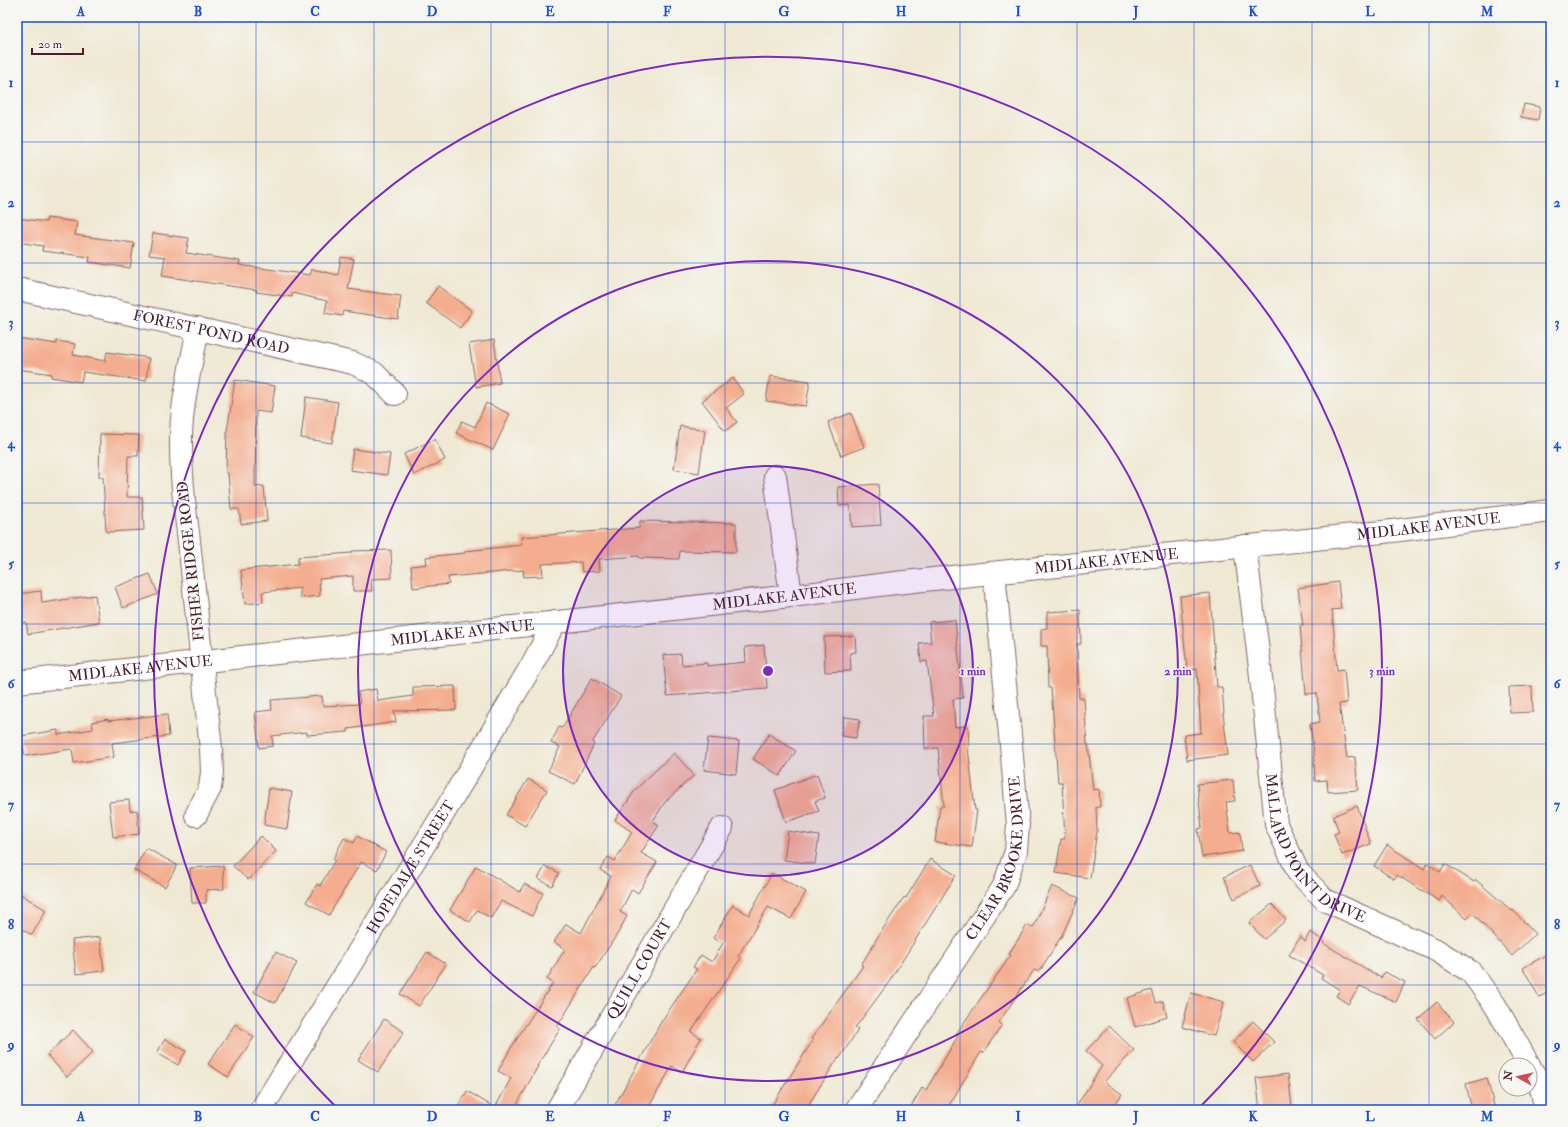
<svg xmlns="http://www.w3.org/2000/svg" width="1568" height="1127" font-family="'IM FELL Double Pica',serif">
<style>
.building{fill:#f4ae8f}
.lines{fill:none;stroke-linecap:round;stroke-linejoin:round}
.minor-casing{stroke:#846666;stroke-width:24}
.minor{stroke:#fff;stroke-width:22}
.grid{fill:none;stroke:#1d4ed8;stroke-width:1;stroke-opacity:0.55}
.ring{fill:none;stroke:#7b2cbf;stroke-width:2}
.labels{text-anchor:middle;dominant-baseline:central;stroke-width:3;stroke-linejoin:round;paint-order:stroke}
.street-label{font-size:15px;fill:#4a1f2b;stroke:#f6f6f2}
.centre{fill:#7b2cbf;stroke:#f6f6f2;stroke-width:2}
.ring-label{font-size:12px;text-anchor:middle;font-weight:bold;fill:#7b2cbf;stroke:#f6f6f2;stroke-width:3;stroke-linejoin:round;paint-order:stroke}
.neatline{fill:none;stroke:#1d4ed8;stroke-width:1.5}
.grid-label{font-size:13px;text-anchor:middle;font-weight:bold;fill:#1d4ed8}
</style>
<rect width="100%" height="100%" fill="#f6f6f2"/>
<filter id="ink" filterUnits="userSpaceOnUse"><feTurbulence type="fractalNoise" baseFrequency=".025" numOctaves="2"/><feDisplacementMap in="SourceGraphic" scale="8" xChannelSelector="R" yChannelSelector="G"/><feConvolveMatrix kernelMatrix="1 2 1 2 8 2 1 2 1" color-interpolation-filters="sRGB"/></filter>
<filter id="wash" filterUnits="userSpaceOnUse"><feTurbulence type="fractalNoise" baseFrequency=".012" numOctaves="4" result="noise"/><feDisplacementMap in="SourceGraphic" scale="16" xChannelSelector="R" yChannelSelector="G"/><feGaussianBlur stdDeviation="0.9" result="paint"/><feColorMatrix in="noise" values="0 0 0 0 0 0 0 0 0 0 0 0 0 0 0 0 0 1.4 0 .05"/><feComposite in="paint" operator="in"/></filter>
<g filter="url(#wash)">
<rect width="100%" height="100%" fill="#efe9d3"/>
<g id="blocks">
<!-- building -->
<g class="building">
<polygon points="1524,104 1540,107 1538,120 1521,117"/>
<polygon points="17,218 46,222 47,218 77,222 75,235 134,243 130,268 89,262 90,257 42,251 43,246 17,242"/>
<polygon points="153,233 189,238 186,253 240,261 239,265 310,275 312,269 338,275 341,257 354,259 348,289 401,296 398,319 343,311 342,316 325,313 327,301 292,293 292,297 256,292 257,290 162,276 165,257 149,255"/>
<polygon points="438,286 472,311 460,328 426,303"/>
<polygon points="17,338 57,344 57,341 75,344 73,355 105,361 107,352 149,358 146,381 83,372 81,382 51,377 52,374 17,369"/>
<polygon points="494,340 500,383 476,387 469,344"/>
<polygon points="770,376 810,381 806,406 766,401"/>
<polygon points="733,378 744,394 726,408 737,422 725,431 702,401"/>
<polygon points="235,380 275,386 271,413 256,411 255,487 264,486 267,521 241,524 239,509 231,509 228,473 226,473 227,431"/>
<polygon points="306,397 338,402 332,443 301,438"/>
<polygon points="486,403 510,414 493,450 456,433 462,421 475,427"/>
<polygon points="851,413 864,447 841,456 828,422"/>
<polygon points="680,426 705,430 699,473 674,469"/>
<polygon points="100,434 139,435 138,456 128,456 127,497 142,497 144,530 106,532 103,477 99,477"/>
<polygon points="435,439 445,460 414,475 404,454"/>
<polygon points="353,449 390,454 387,475 350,470"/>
<polygon points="878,484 881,525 852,527 850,505 839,506 838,487"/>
<polygon points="640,521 736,523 736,552 680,551 679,559 639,558 639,556 599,559 600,571 582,572 581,562 542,564 543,576 524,577 523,570 448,577 449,584 413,588 411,566 427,564 426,557 465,553 465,551 522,545 521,537 639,528"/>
<polygon points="391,550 392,578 371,579 372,591 353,591 353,576 319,579 320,596 300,598 300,588 262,592 263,602 245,604 241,570 298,564 298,557 352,553 352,551"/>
<polygon points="150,574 158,594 123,608 115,587"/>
<polygon points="1338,582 1341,609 1332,610 1337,670 1344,669 1347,703 1339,704 1347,758 1355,757 1358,790 1328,792 1327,780 1315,781 1314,761 1315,761 1310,724 1320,722 1317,693 1306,694 1300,626 1303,626 1298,588"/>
<polygon points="41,591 42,603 95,595 99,622 28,634 26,622 17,624 17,594"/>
<polygon points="1210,593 1217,687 1222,687 1224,713 1223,713 1228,755 1187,760 1184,735 1201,733 1197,669 1187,670 1180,596"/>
<polygon points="1080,610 1081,644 1077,644 1079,698 1084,698 1087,744 1088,744 1093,790 1099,789 1100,807 1096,807 1097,831 1090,878 1056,873 1061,839 1065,839 1062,782 1058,782 1051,688 1048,688 1047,646 1041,646 1041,629 1047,628 1047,612"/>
<polygon points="955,620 963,698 953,699 955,727 968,726 969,747 968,747 975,810 977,810 972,847 935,842 940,806 944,806 938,748 925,749 924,716 934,716 927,661 921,662 919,643 931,642 929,622"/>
<polygon points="855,636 856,652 850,653 851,671 825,672 824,637"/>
<polygon points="764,645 767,688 667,696 663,655 681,654 682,665 707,663 707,666 746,662 745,647"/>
<polygon points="592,678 621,696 592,743 594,744 575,784 548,771 560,747 551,743 559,727 562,728"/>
<polygon points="455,686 456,710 394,711 396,722 348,729 348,732 307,735 307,732 272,736 273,746 259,748 255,712 272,710 271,700 322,696 323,706 360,704 358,692 376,689 378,701 413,696 413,687"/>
<polygon points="1532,686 1533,712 1510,713 1509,687"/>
<polygon points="167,714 169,736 112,743 114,757 74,763 72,749 25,756 21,736 58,730 58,735 93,729 92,722 108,719 108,721"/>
<polygon points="844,717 860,719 856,738 841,736"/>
<polygon points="769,734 796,751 780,776 753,759"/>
<polygon points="708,738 739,741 736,774 704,770"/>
<polygon points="674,753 694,775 665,802 653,821 659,825 641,853 657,862 638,893 632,889 620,912 627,916 618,933 595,968 594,967 557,1027 560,1029 537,1066 538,1066 514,1110 456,1110 467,1091 495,1108 511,1078 498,1071 511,1048 553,983 547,979 565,949 554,942 566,924 581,933 611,876 600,870 608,857 615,861 632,832 615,820 636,789"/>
<polygon points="817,774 825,798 815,801 819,811 786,822 775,790"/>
<polygon points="528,779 547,790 525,826 506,815"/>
<polygon points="1233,780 1235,801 1226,802 1230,833 1240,832 1242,851 1202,857 1198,829 1202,828 1197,784"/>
<polygon points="269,788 292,792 287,829 264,825"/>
<polygon points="129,800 130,811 137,810 139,834 113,837 109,802"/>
<polygon points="1357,806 1371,844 1342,855 1334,834 1339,832 1333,816"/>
<polygon points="788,831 819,836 815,864 784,860"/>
<polygon points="261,836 276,851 248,880 233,866"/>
<polygon points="357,836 386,852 377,870 361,862 329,915 306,902 317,884 320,886 335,860 333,859 344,838 354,843"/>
<polygon points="1387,845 1424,869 1427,863 1440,872 1445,864 1474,882 1476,880 1512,911 1513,910 1535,934 1512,956 1473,913 1467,919 1442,896 1439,901 1397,875 1394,879 1374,866"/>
<polygon points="146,848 177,865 165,887 134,870"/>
<polygon points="930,859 956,875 889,982 855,1028 858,1030 839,1059 838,1058 805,1110 769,1110 813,1040 811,1039 863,966 861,965 879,935 904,897 906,898"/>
<polygon points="1250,865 1260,886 1234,899 1224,877"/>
<polygon points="223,866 224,889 206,890 206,903 192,903 190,868"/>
<polygon points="476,866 520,892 524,884 543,893 532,916 501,901 491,918 477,910 470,922 450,910"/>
<polygon points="545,866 559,873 552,886 538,879"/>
<polygon points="772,873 806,892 791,919 768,907 738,956 741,958 691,1032 701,1038 682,1072 672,1066 647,1110 612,1110 661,1022 697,969 693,967 701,955 712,962 723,943 713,938 733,905 749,915"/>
<polygon points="1052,886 1079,898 1062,935 1039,972 1034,970 999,1022 1002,1025 983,1053 981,1052 946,1110 909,1110 922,1088 926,1090 958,1036 956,1034 1011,955 1009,954 1027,925 1033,928"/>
<polygon points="17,892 46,910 32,935 17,926"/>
<polygon points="1272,904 1286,920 1264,939 1249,923"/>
<polygon points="1310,932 1324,941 1323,943 1381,978 1384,972 1405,982 1396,1002 1360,986 1348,1004 1336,996 1340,990 1321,978 1323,975 1289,955 1300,936 1305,942"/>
<polygon points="100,937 104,971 76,974 72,940"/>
<polygon points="276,952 297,963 275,1003 254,992"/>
<polygon points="427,952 446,964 419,1006 400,994"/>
<polygon points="1551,952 1551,991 1539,997 1523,968"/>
<polygon points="1152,990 1156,1003 1163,1001 1167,1017 1135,1027 1127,998"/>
<polygon points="1191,993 1224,1002 1214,1036 1182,1027"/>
<polygon points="1437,1002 1454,1022 1435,1039 1418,1019"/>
<polygon points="384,1019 404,1032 378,1072 358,1060"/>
<polygon points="1253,1021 1274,1042 1253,1062 1233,1042"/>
<polygon points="235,1024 254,1037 228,1077 208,1064"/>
<polygon points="1109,1026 1134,1050 1104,1082 1122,1094 1111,1110 1084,1110 1077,1105 1102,1066 1086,1051"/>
<polygon points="73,1030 93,1052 67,1077 47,1055"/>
<polygon points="165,1039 186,1051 178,1065 157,1053"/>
<polygon points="1288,1074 1292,1107 1260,1110 1256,1078"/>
<polygon points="1487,1078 1495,1110 1472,1110 1466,1084"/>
</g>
</g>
</g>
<g filter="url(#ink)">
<use href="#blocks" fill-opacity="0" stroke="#846666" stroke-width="1"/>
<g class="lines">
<!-- minor casing -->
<g class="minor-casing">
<g id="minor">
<path id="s1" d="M17 289 353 363 374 373 395 394"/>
<polyline points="775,476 791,596"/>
<path id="s2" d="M1245 546 1260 668 1276 824 1298 872 1325 900 1436 950 1471 972 1495 1005 1529 1065"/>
<path id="s3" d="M17 682 791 596 895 583 1392 531 1551 511"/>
<path d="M196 815 210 788 212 772 211 749 188 532C184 504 181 475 181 446 180 407 191 367 198 328"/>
<polyline points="1530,1067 1540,1084 1546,1110"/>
<path id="s4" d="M261 1110 445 811 529 670 555 622"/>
<path id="s5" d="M557 1110 722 828"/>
<path id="s6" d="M856 1110 1004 886 1016 851 1018 825 1011 745 994 573"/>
</g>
</g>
<!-- minor -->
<use href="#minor" class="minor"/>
</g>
</g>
<!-- grid -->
<path class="grid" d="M139 17V1110M256 17V1110M374 17V1110M491 17V1110M608 17V1110M725 17V1110M843 17V1110M960 17V1110M1077 17V1110M1194 17V1110M1312 17V1110M1429 17V1110M17 142H1551M17 263H1551M17 383H1551M17 503H1551M17 624H1551M17 744H1551M17 864H1551M17 985H1551"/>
<!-- distance rings -->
<circle cx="768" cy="671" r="205" fill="#7b2cbf" fill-opacity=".12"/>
<g class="ring">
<circle cx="768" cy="671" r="205"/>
<circle cx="768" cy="671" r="410"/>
<path d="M338 1109A614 614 0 1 1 1198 1109"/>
</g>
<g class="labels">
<!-- street labels -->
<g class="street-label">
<text stroke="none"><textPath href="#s1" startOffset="199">FOREST POND ROAD</textPath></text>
<text stroke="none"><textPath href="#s3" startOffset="1420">MIDLAKE AVENUE</textPath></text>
<text transform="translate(191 561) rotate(-96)">FISHER RIDGE ROAD</text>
<text stroke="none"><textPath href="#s3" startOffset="1096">MIDLAKE AVENUE</textPath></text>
<text stroke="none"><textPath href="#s3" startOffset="772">MIDLAKE AVENUE</textPath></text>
<text stroke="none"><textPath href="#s3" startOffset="448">MIDLAKE AVENUE</textPath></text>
<text stroke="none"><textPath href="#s3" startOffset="124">MIDLAKE AVENUE</textPath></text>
<text stroke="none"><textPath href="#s2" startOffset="322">MALLARD POINT DRIVE</textPath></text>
<text stroke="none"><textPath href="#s6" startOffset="293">CLEAR BROOKE DRIVE</textPath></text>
<text stroke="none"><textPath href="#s4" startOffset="285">HOPEDALE STREET</textPath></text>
<text stroke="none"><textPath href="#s5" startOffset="163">QUILL COURT</textPath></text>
</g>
</g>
<circle cx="768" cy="671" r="6" class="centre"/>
<g class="ring-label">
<text x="973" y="675">1 min</text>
<text x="1178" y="675">2 min</text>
<text x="1382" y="675">3 min</text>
</g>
<!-- margin -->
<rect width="1568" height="1127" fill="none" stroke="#f6f6f2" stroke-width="44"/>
<!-- north arrow -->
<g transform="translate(1518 1077) rotate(278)"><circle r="19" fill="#f6f6f2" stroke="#b1a0a2"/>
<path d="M0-3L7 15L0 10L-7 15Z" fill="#d1495b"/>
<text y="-6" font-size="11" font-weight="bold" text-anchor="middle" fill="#4a1f2b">N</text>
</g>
<!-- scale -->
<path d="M32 48v6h51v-6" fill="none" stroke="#4a1f2b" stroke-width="2"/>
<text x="38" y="48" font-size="12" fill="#4a1f2b" stroke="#f6f6f2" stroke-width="3" paint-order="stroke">20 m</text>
<rect x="22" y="22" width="1524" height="1083" class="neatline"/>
<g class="grid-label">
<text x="81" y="16">A</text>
<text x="198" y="16">B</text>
<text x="315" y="16">C</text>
<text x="432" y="16">D</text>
<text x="550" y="16">E</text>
<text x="667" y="16">F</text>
<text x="784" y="16">G</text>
<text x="901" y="16">H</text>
<text x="1018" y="16">I</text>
<text x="1136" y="16">J</text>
<text x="1253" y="16">K</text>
<text x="1370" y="16">L</text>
<text x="1487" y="16">M</text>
<text x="11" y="87">1</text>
<text x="1557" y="87">1</text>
<text x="11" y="207">2</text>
<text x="1557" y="207">2</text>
<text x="11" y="327">3</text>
<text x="1557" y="327">3</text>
<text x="11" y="448">4</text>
<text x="1557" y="448">4</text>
<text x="11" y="568">5</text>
<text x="1557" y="568">5</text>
<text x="11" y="688">6</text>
<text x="1557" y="688">6</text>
<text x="11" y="809">7</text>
<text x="1557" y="809">7</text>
<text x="11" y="929">8</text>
<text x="1557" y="929">8</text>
<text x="11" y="1049">9</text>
<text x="1557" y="1049">9</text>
<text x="81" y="1121">A</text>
<text x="198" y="1121">B</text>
<text x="315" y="1121">C</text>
<text x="432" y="1121">D</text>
<text x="550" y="1121">E</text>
<text x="667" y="1121">F</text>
<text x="784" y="1121">G</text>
<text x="901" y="1121">H</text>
<text x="1018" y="1121">I</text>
<text x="1136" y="1121">J</text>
<text x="1253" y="1121">K</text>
<text x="1370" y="1121">L</text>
<text x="1487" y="1121">M</text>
</g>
</svg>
